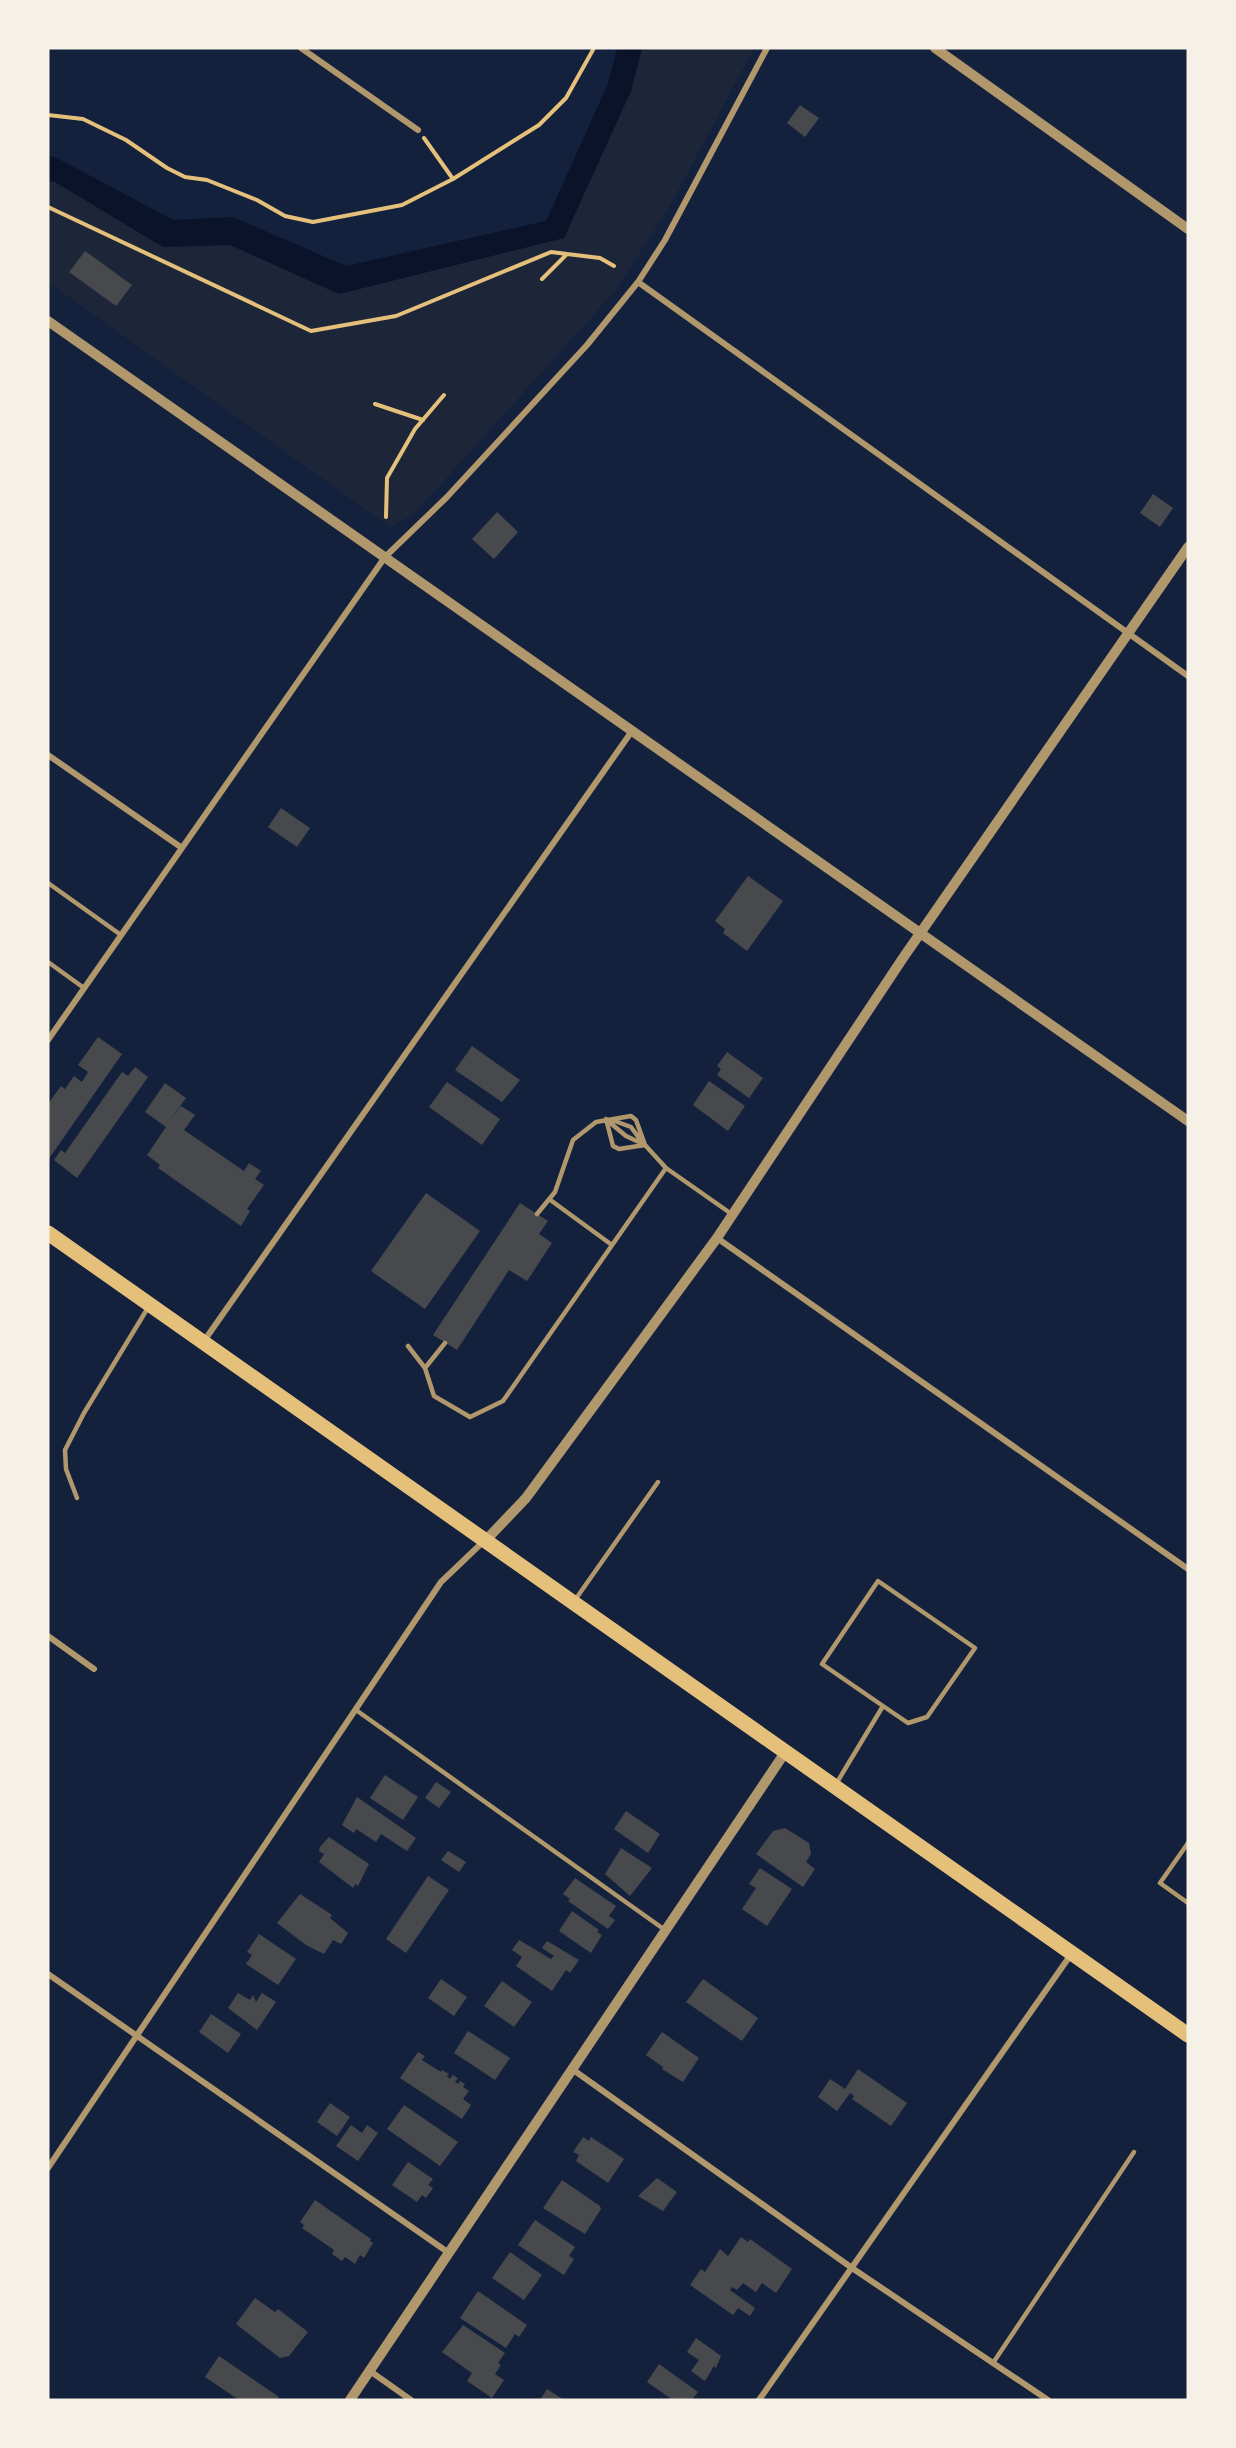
<svg xmlns="http://www.w3.org/2000/svg" width="1236" height="2448" font-family="Montserrat,sans-serif">
<style>
.green{fill:#1d2539}
.water{fill:#0b132b}
.building{fill:#48494c}
.lines{fill:none;stroke-linecap:round;stroke-linejoin:round}
.path{stroke:#e5c07b;stroke-width:4}
.service{stroke:#b1986c;stroke-width:4.5}
.minor{stroke:#b1986c;stroke-width:6}
.tertiary{stroke:#b1986c;stroke-width:10}
.primary{stroke:#e5c07b;stroke-width:15}
</style>
<rect width="100%" height="100%" fill="#14213d"/>
<path class="green" d="M642 48H754L670 206 616 290 414 514 390 527 48 282V181L55 182 163 247 230 245 339 294 564 238 631 91Z"/>
<path class="water" d="M617 48H642L631 91 564 238 339 294 230 245 163 247 55 182 48 181V156L55 157 173 220 233 217 346 266 546 221 608 84Z"/>
<path class="building" d="M800 105 819 118 805 137 787 123Z
M85 251 132 285 116 306 69 272Z
M1153 494 1173 508 1160 527 1140 513Z
M497 512 518 532 494 559 472 539Z
M281 808 310 828 297 847 268 827Z
M748 876 783 901 747 951 723 933 725 929 715 921Z
M98 1037 122 1054 48 1160V1104L61 1086 65 1089 74 1076 82 1082 88 1072 78 1065Z
M472 1046 520 1080 502 1102 455 1070Z
M727 1052 763 1078 749 1098 717 1075 721 1069 717 1066Z
M135 1067 148 1077 77 1178 54 1160 61 1150 65 1153 122 1072 128 1076Z
M709 1081 745 1106 728 1131 693 1105Z
M447 1082 500 1119 482 1145 429 1107Z
M165 1083 186 1098 170 1120 181 1106 195 1115 184 1130 244 1171 249 1163 261 1171 255 1179 264 1185 247 1209 250 1211 241 1226 158 1168 160 1165 147 1155 166 1127 145 1112Z
M426 1193 480 1231 425 1309 371 1271Z
M520 1203 548 1221 539 1234 552 1243 527 1281 509 1270 457 1350 433 1335Z
M385 1775 418 1797 403 1820 370 1798Z
M436 1782 451 1792 439 1808 425 1798Z
M357 1797 416 1838 407 1851 381 1834 376 1842 356 1829 354 1833 342 1825Z
M626 1811 660 1834 648 1853 614 1829Z
M785 1828 809 1843 811 1854 806 1862 815 1869 803 1887 756 1854 773 1831Z
M329 1837 369 1864 358 1886 355 1884 353 1888 319 1862 324 1854 319 1851 320 1847Z
M621 1848 652 1868 630 1896 605 1874Z
M448 1851 466 1862 459 1872 441 1860Z
M760 1868 792 1889 767 1926 742 1909 756 1888 749 1884Z
M428 1876 449 1890 406 1953 386 1939Z
M575 1878 616 1906 609 1916 615 1920 608 1929 568 1901 570 1899 563 1894Z
M300 1894 332 1915 330 1918 348 1933 341 1944 333 1940 324 1954 306 1945 277 1923Z
M572 1911 599 1930 597 1932 602 1935 591 1953 559 1931Z
M259 1934 296 1959 278 1985 246 1964 252 1955 247 1952Z
M519 1940 551 1959 554 1956 542 1948 547 1941 579 1960 570 1973 566 1970 552 1991 516 1966 522 1957 512 1950Z
M441 1979 467 1997 454 2016 428 1998Z
M703 1979 758 2018 742 2041 686 2002Z
M502 1981 532 2002 514 2027 484 2006Z
M238 1993 250 2000 253 1995 256 2002 262 1993 276 2002 257 2030 228 2008Z
M211 2014 241 2034 228 2053 199 2032Z
M468 2031 510 2058 495 2080 454 2053Z
M662 2032 699 2058 683 2082 662 2069 663 2067 646 2055Z
M418 2052 425 2056 422 2060 441 2072 442 2070 449 2074 447 2076 450 2079 453 2075 458 2078 455 2082 458 2084 460 2081 465 2084 463 2087 469 2091 463 2099 471 2105 462 2119 400 2078Z
M858 2069 907 2103 891 2126 852 2099 854 2096 850 2093 837 2111 818 2097 830 2079 845 2089Z
M330 2103 350 2117 337 2136 317 2122Z
M404 2105 458 2142 440 2166 387 2129Z
M351 2125 362 2133 367 2125 378 2133 358 2161 336 2146Z
M583 2137 589 2141 591 2137 624 2159 608 2183 576 2161 579 2155 573 2152Z
M408 2162 433 2179 428 2185 433 2188 426 2198 422 2195 417 2202 392 2185Z
M657 2178 677 2192 663 2211 638 2196Z
M562 2180 600 2206 601 2209 585 2234 543 2208Z
M315 2200 371 2239 370 2241 373 2243 364 2258 360 2255 355 2264 345 2257 342 2261 332 2254 334 2250 302 2228 304 2225 300 2222Z
M535 2220 575 2247 569 2256 574 2259 564 2275 518 2245Z
M741 2237 748 2242 750 2239 792 2269 776 2293 762 2283 756 2292 743 2283 737 2290 732 2287 730 2290 755 2308 750 2316 738 2308 733 2315 690 2285 701 2269 705 2272 720 2249 728 2256Z
M510 2252 542 2275 524 2300 492 2278Z
M478 2291 527 2325 519 2337 515 2334 506 2348 460 2318Z
M255 2298 275 2312 278 2309 308 2332 289 2356 280 2358 236 2324Z
M463 2325 505 2353 498 2363 501 2365 495 2374 504 2380 492 2398 467 2381 472 2373 442 2352Z
M696 2338 721 2356 716 2368 714 2366 705 2381 691 2371 699 2360 687 2352Z
M219 2356 279 2397 277 2400H239L205 2377Z
M659 2364 698 2392 692 2400H668L670 2398 647 2382Z
M547 2389 564 2400H540Z"/>
<g class="lines">
<path class="path" d="M48 115 83 119 126 140 167 168 185 177 207 180 257 200 285 216 313 222 402 205 453 179 539 125 566 98 594 48
M424 138 453 179
M48 207 311 331 396 316 551 252 567 254
M542 279 567 254 600 258 614 266
M375 404 423 420
M386 517 387 478 415 429 444 395"/>
<path class="service" d="M48 883 121 935
M48 962 84 988
M606 1119 613 1146 619 1149 645 1145
M612 1120 631 1127 642 1142
M608 1121 626 1136 643 1144
M549 1199 612 1245
M537 1214 555 1192 573 1140 596 1122 631 1116 636 1120 645 1145 666 1168
M408 1346 425 1368 434 1396 470 1417 503 1401 666 1168 733 1215
M425 1368 445 1343
M77 1498 66 1469 65 1450 84 1413 149 1306
M575 1600 658 1482
M356 1710 665 1930
M836 1784 883 1706 908 1723 927 1717 975 1648 878 1581 822 1664 883 1706
M1188 1843 1160 1883 1188 1903
M993 2363 1134 2152"/>
<path class="minor" d="M301 48 418 130
M638 282 1188 676
M48 755 182 848
M48 1040 385 557 447 497 587 345 638 282 665 240 767 48
M717 1238 1188 1569
M204 1341 632 731
M48 1636 94 1669
M48 1974 449 2253
M572 2069 852 2268 1048 2400
M48 2168 441 1582 485 1540
M370 2371 411 2400
M759 2400 1072 1953"/>
<path class="tertiary" d="M935 48 1188 229
M48 321 1188 1121
M486 1540 526 1498 717 1238 903 958 1188 547
M350 2400 786 1751"/>
<path class="primary" d="M48 1233 1188 2035"/>
</g>
<rect width="1236" height="2448" fill="none" stroke="#f6f1e7" stroke-width="99"/>
</svg>
